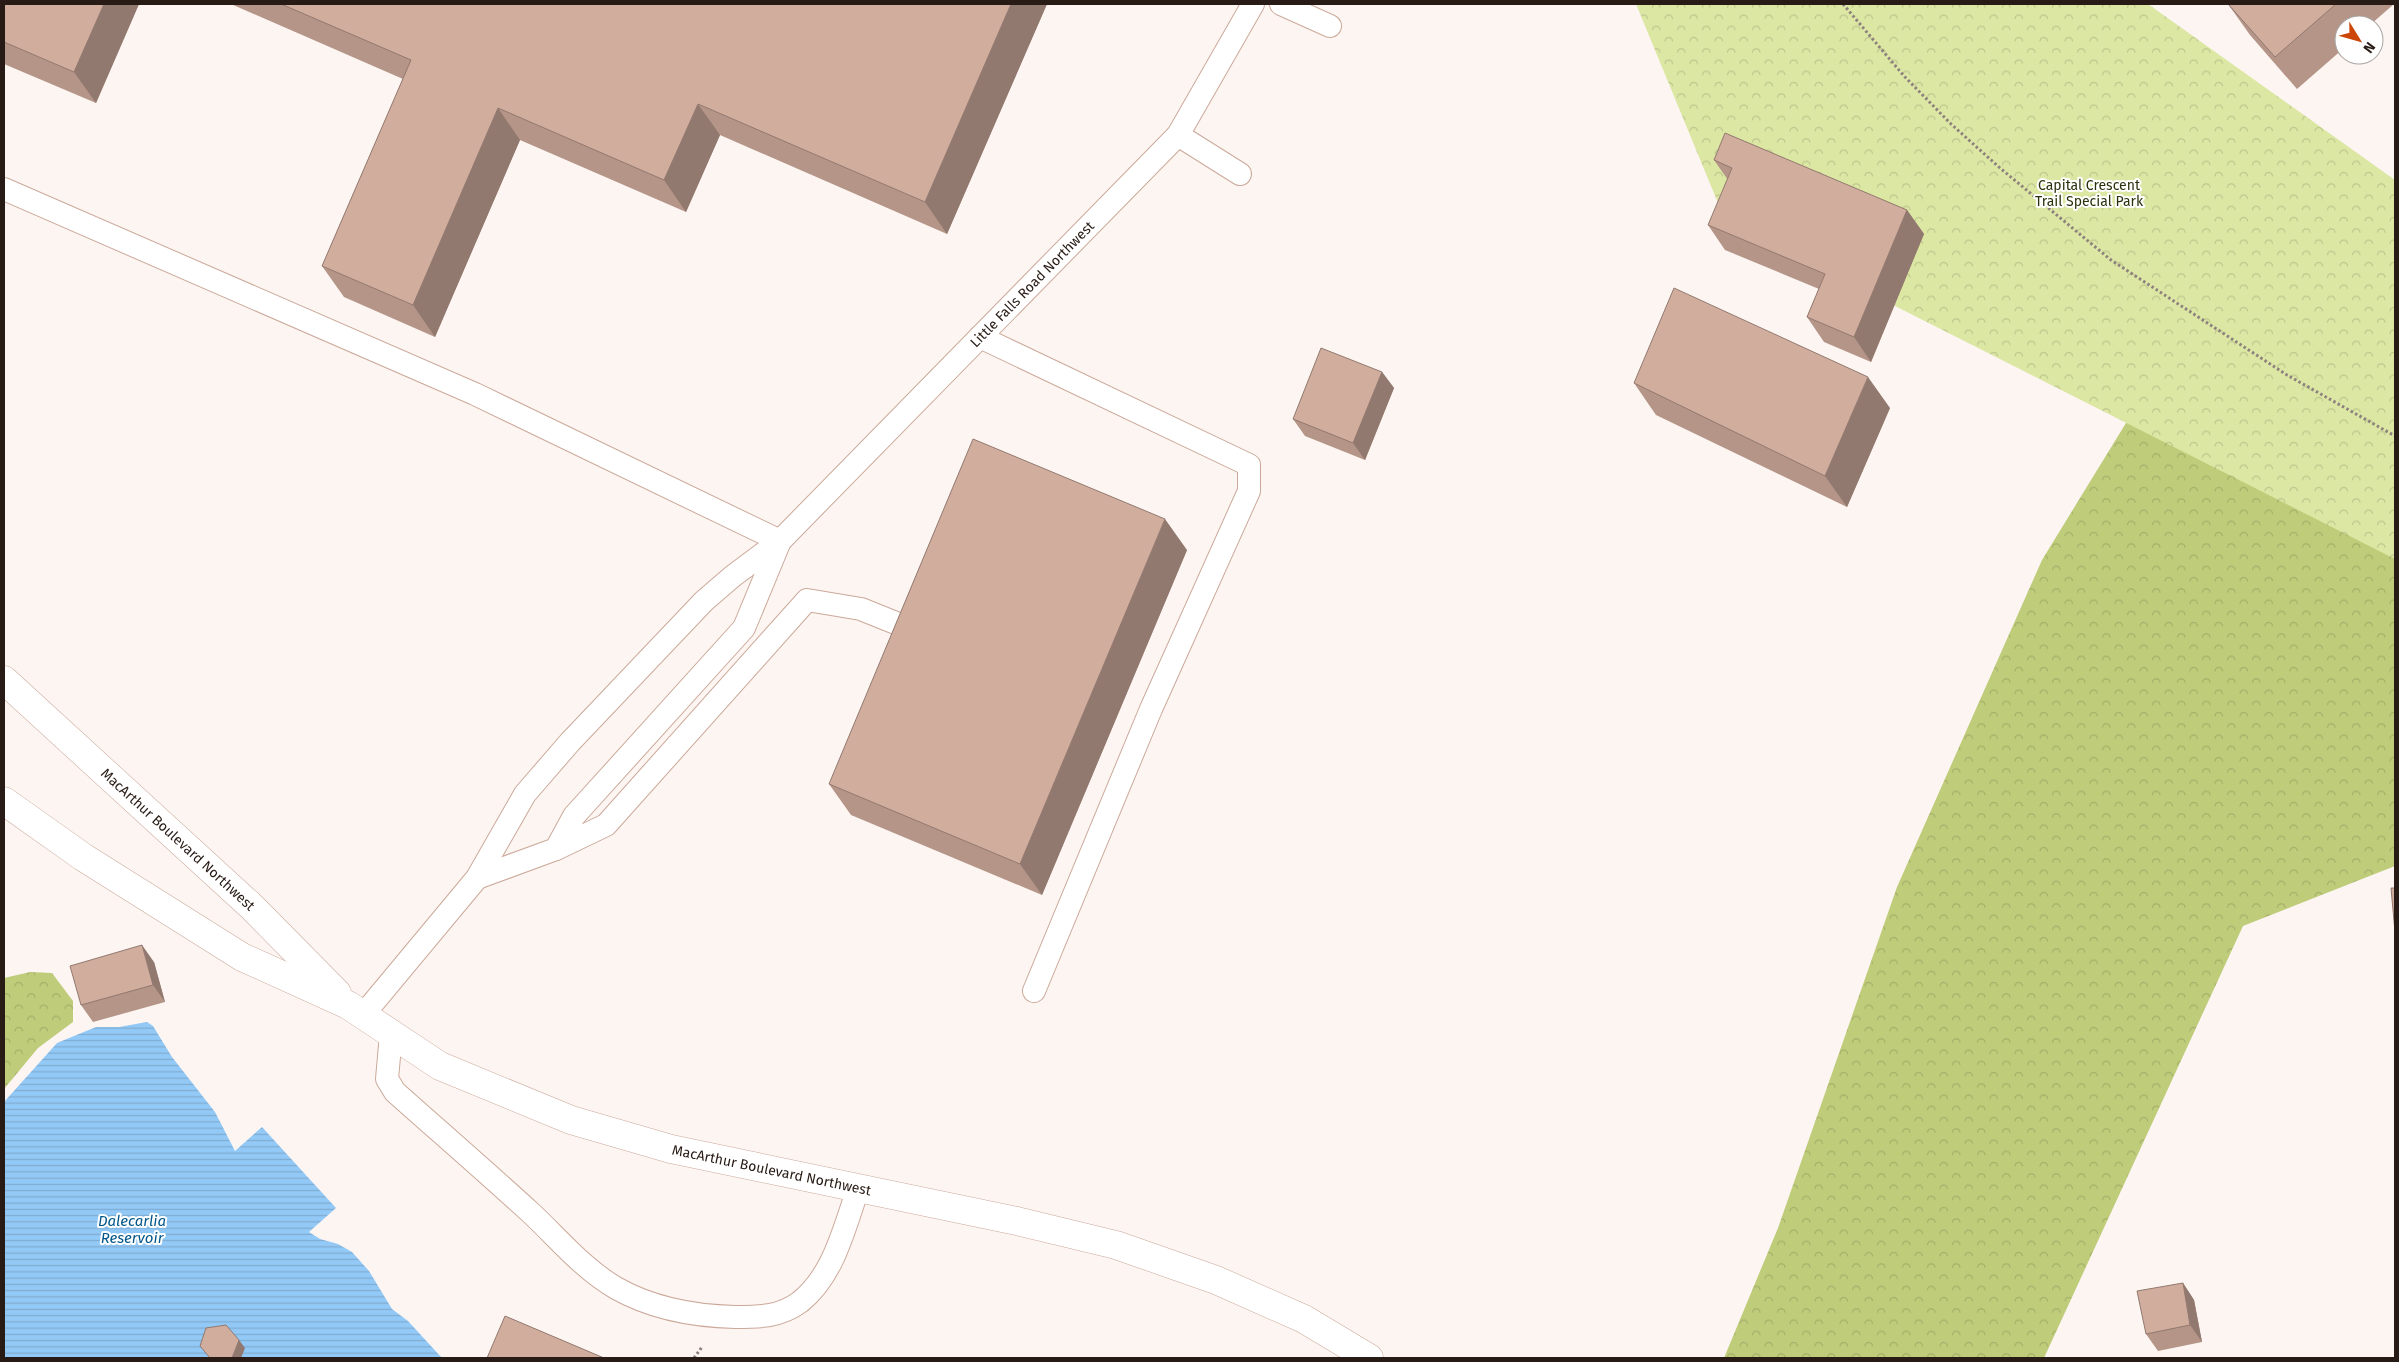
<svg xmlns="http://www.w3.org/2000/svg" width="2399" height="1362" font-family="'Fira Sans',sans-serif">
<style>
.forest{fill:url(#forest-crowns)}
.park{fill:url(#park-crowns)}
.water{fill:url(#water-rules)}
.lines{fill:none;stroke-linecap:round;stroke-linejoin:round}
.lane-casing{stroke:#cba99a;stroke-width:24}
.secondary-casing{stroke:#cba99a;stroke-width:29}
.path{stroke:#8d827d;stroke-width:3;stroke-dasharray:2.5 2.5;stroke-linecap:butt}
.lane{stroke:#fff;stroke-width:22}
.secondary{stroke:#fff;stroke-width:28}
.wall{fill:#b49588}
.shaded-wall{fill:#92796f}
.building{fill:#d1ad9e;stroke:#92796f}
.labels{text-anchor:middle;stroke-width:4;stroke-linejoin:round;paint-order:stroke}
.park-label{font-size:14px;fill:#2b300c;stroke:#fff}
.street-label{font-size:14px;fill:#281b15;stroke:#fff}
.water-label{font-size:15px;font-style:italic;fill:#005689;stroke:#fff}
</style>
<defs>
<pattern id="forest-crowns" width="20" height="18" patternUnits="userSpaceOnUse" patternTransform="scale(1.25)"><rect width="20" height="18" fill="#bfcc7a"/><path d="M2 6a3 3 0 1 1 6 0M12 15a3 3 0 1 1 6 0" fill="none" stroke="#a4af69"/></pattern>
<pattern id="park-crowns" width="20" height="18" patternUnits="userSpaceOnUse" patternTransform="scale(1.25)"><rect width="20" height="18" fill="#dce7a4"/><path d="M2 6a3 3 0 1 1 6 0M12 15a3 3 0 1 1 6 0" fill="none" stroke="#bdc68c"/></pattern>
<pattern id="water-rules" width="6" height="5" patternUnits="userSpaceOnUse" patternTransform="scale(1.25)"><rect width="6" height="5" fill="#93c9f6"/><path d="M0 2.5h6" fill="none" stroke="#7facd2"/></pattern>
</defs>
<rect width="100%" height="100%" fill="#fdf5f2"/>
<path class="forest" d="M2395 358V866L2243 926 2044 1358H1724L1778 1228 1897 887 2042 560 2145 392Z
M30 972 52 973 73 1001V1022L38 1048 4 1089V978Z"/>
<path class="park" d="M1636 4H2148L2395 180V559L1725 220Z"/>
<path class="water" d="M147 1022 153 1026 172 1057 215 1112 235 1151 262 1127 336 1208 309 1232 320 1239 338 1244 352 1252 369 1271 392 1309 408 1321 442 1358H4V1102L57 1043 96 1027H119Z"/>
<g class="lines">
<g class="lane-casing">
<g id="lane">
<path d="M1281 4 1330 26"/>
<path d="M1178 135 1240 174"/>
<path d="M4 189 475 394 780 541"/>
<path d="M980 337 1249 465V491L1151 709 1034 991"/>
<path d="M556 849 606 825 807 600 861 609 923 634"/>
<path d="M477 878 556 849 574 816 744 628 780 541"/>
<path id="s1" d="M363 1015 477 878 525 794 570 742 704 601 733 576 780 541 1178 135 1253 4"/>
<path d="M391 1034 387 1079 395 1092C440 1132 486 1172 531 1213 558 1238 583 1269 616 1288 653 1309 693 1316 735 1317 759 1317 780 1317 800 1302 834 1275 844 1228 858 1189"/>
</g>
</g>
<g class="secondary-casing">
<g id="secondary">
<path id="s2" d="M4 680 252 907 337 993"/>
<path id="s3" d="M4 801 83 857 242 957 348 1005 440 1066 571 1120 671 1149 1017 1221 1116 1245 1216 1280 1304 1319 1369 1358"/>
</g>
</g>
<path class="path" d="M1843 4 1904 76 1951 124 2000 168 2111 260 2287 375 2395 436
M694 1358 702 1347"/>
<use href="#lane" class="lane"/>
<use href="#secondary" class="secondary"/>
</g>
<path class="wall" d="M4 4H139L96 103 4 64Z
M231 4H1047L947 234 720 135 686 212 520 140 435 337 344 297 322 266 403 79Z
M2228 4H2394L2370 25H2344V48L2297 89 2250 35Z
M1714 160 1907 210 1924 234 1871 362 1824 342 1807 317 1819 289 1725 250 1708 225 1728 180Z
M1382 372 1394 388 1365 460 1305 436 1293 419Z
M1634 383 1890 408 1847 507 1656 415Z
M1187 550 1042 895 851 815 829 784Z
M154 962 165 1002 93 1022 81 1005Z
M2183 1283 2194 1300 2202 1342 2158 1351 2146 1334Z"/>
<path class="shaded-wall" d="M104 4H139L96 103 74 72Z
M1011 4H1047L947 234 925 202Z
M698 104 720 135 686 212 664 180Z
M498 108 520 140 435 337 413 305Z
M1907 210 1924 234 1871 362 1854 337Z
M1382 372 1394 388 1365 460 1353 443Z
M1868 377 1890 408 1847 507 1825 476Z
M1165 519 1187 550 1042 895 1020 864Z
M142 945 154 962 165 1002 153 985Z
M2183 1283 2194 1300 2202 1342 2190 1325Z
M239 1340 245 1348 241 1358H232Z"/>
<path class="building" d="M4 4H104L74 72 4 42Z
M281 4H1011L925 202 698 104 664 180 498 108 413 305 322 266 411 60Z
M2228 4H2336L2275 57Z
M1725 133 1907 210 1854 337 1807 317 1825 274 1708 225 1732 168 1714 160Z
M1674 288 1868 377 1825 476 1634 383Z
M1321 348 1382 372 1353 443 1293 419Z
M973 439 1165 519 1020 864 829 784Z
M2391 888H2395V932Z
M142 945 153 985 81 1005 70 966Z
M2183 1283 2190 1325 2146 1334 2137 1291Z
M505 1316 604 1358H487Z
M226 1325 239 1340 232 1358H210L200 1346 206 1328Z"/>
<g class="labels">
<g class="park-label">
<text x="2089" y="190">Capital Crescent<tspan x="2089" dy="16">Trail Special Park</tspan></text>
</g>
<g class="street-label">
<text dy="5" stroke="none"><textPath href="#s1" startOffset="995">Little Falls Road Northwest</textPath></text>
<text dy="5" stroke="none"><textPath href="#s2" startOffset="236">MacArthur Boulevard Northwest</textPath></text>
<text dy="5" stroke="none"><textPath href="#s3" startOffset="860">MacArthur Boulevard Northwest</textPath></text>
</g>
<g class="water-label">
<text x="132" y="1226">Dalecarlia<tspan x="132" dy="17">Reservoir</tspan></text>
</g>
</g>
<rect width="2399" height="1362" fill="none" stroke="#281b15" stroke-width="10"/>
<g transform="translate(2359 40) rotate(127)"><circle r="24" fill="#ffffff" stroke="#a9a4a1"/>
<path d="M0-4L9 19L0 12L-9 19Z" fill="#cc4607"/>
<text y="-8" font-size="14" font-weight="bold" text-anchor="middle" fill="#281b15">N</text>
</g>
</svg>
